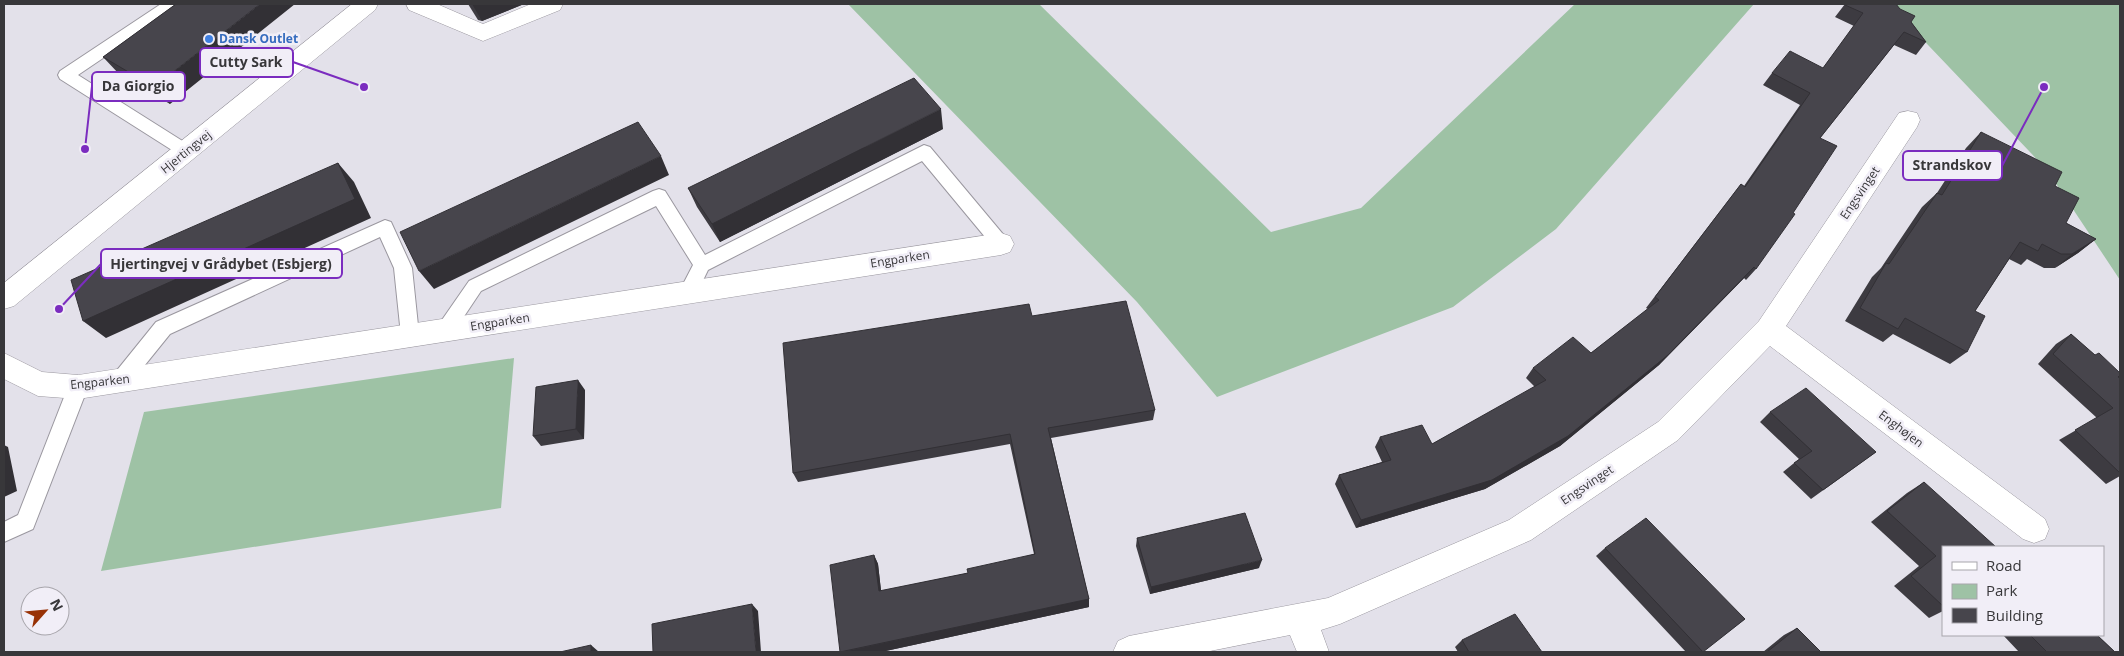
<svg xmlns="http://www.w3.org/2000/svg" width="2124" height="656" font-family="'Open Sans',sans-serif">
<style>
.green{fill:#9ec2a5}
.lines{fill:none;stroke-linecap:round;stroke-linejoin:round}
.lane-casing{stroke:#9a979f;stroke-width:2}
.street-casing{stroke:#9a979f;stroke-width:1}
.secondary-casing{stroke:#9a979f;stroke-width:1}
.lane{fill:#fff;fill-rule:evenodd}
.street{fill:#fff;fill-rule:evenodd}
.secondary{fill:#fff;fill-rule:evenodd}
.wall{fill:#3d3b41}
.shaded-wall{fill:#323035}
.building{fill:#47454c;stroke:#323035}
.shop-dot{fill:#3f7fe0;stroke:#f1eef7;stroke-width:2}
.labels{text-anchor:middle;stroke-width:5;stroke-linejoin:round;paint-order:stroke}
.shop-label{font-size:12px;font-weight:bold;fill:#366cbe;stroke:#f1eef7;text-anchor:start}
.street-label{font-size:12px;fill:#38373a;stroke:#f1eef7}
.leader{fill:none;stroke:#7b2cbf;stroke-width:2}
.callout-dot{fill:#7b2cbf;stroke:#f1eef7;stroke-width:2}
.callout{fill:#f1eef7;stroke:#7b2cbf;stroke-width:2}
.callout-label{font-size:14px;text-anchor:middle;font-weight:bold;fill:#38373a}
</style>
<rect width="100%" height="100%" fill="#e3e1ea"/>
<path class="green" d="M848 4H1039L1271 232 1361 208 1575 4H1754L1556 229 1453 307 1217 397 1137 302Z
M1889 4H2120V280L2047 170Z
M514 358 501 508 101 571 144 412Z"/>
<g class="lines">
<g class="lane-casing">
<path id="lane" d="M161 4H180L177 8 78 75 192 147 194 152 192 157 186 159 60 79 58 75 60 71Z
M924 145 930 147 1007 239 1010 244 1007 249 1001 251 995 249 922 161 708 270 695 297 688 300 681 297 679 292 693 265 656 206 481 291 451 336 444 338 437 336 435 330 469 281 653 191 659 189 665 191 705 255Z
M385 220 391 222 412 268 419 335 417 341 410 343 403 341 401 335 394 268 380 237 170 334 128 386 121 388 114 386 111 380 114 374 156 322Z
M78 379 85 381 88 387 33 529 4 542V522L18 515 68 387 71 381Z"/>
</g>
<g class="street-casing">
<path id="street" d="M406 4H437L483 24 531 4H563L560 10 483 41 409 10Z
M1908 111 1917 113 1920 120 1917 127 1786 326 2045 519 2049 529 2045 539 2034 543 2023 539 1770 346 1678 440 1531 540 1340 624 1321 630 1329 652H1297L1290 635 1205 652H1113L1118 641 1129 636 1328 598 1509 520 1658 422 1759 321 1899 113Z
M1001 233 1010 236 1014 244 1010 252 1001 255 78 399 38 396 4 379V353L42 372 78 375Z"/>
</g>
<g class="secondary-casing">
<path id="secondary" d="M352 4H378L375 10 14 306 4 309V283Z"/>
</g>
<use href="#lane" class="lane"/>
<use href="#street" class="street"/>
<use href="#secondary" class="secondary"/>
</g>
<path class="wall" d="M176 4 170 104 119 74 103 57Z
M468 4H524L482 21 478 20Z
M1845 4 1911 22 1926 42 1916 55 1894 45 1820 138 1756 269 1746 280 1744 278 1659 365 1560 446 1485 489 1356 528 1335 484 1339 475 1382 462 1375 447 1380 437 1432 444 1535 387 1526 378 1533 368 1591 353 1648 309 1646 308 1741 184 1744 186 1800 105 1763 85 1772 73 1823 68 1854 26 1835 17Z
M943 129 720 242 697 207 688 188Z
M1981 132 2055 186 2066 223 2096 239 2078 253 2055 268H2044L2027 259 2021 265 2009 259 1975 311 1967 352 1950 364 1893 334 1883 342 1845 321 1872 277 1881 268 1922 207 1937 193 1966 148Z
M1032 316 1155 410 1153 420 1051 438 1089 599V607L881 652H840L874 555 878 564 881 591 968 573 1034 554 1010 444 798 482 793 473Z
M2071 334 2120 378V476L2106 484 2059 440 2097 418 2038 364 2056 344Z
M585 390 584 439 541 446 533 436Z
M1770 412 1876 452 1811 499 1783 472 1799 459 1760 422Z
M1924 482 1943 547V611L1929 618 1894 586 1919 566 1871 522 1907 493Z
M1137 538 1259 568 1150 594 1136 546Z
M1605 548 1745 619 1702 652H1686L1596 556Z
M1797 628 1821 652H1763L1784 635Z
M2003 635H2097L2115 652H2019Z
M1462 640 1542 652H1458L1455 647Z"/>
<path class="shaded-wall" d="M260 4H295L170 104 154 87Z
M472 4H524L482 21Z
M941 109 943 129 720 242 712 224Z
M661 156 669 175 434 289 419 271Z
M338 163 354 182 371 218 106 338 83 321Z
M2096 239 2078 253 2055 268 2072 254Z
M1754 267 1744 278 1659 365 1560 446 1485 489 1356 528 1361 520Z
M578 380 585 390 584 439 576 429Z
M4 445 8 447 17 491 4 497Z
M874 555 878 564 882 599 879 591Z
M1262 560 1259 568 1150 594 1151 587Z
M1089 599V607L881 652H843Z
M752 604 758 611 761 652H756Z
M591 645 599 652H591Z"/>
<path class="building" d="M176 4H260L154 87 103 57Z
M1846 4H1896L1900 9 1915 16 1911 22 1926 42 1904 32 1820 138 1837 146 1793 213 1795 214 1756 269 1754 267 1668 355 1568 436 1492 480 1361 520 1339 475 1391 460 1380 437 1422 425 1432 444 1546 380 1533 368 1573 337 1591 353 1659 300 1655 297 1741 184 1745 187 1810 93 1772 73 1790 51 1823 68 1863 13 1845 5Z
M914 78 941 109 712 224 688 188Z
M638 122 661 156 419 271 400 232Z
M1981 132 2062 172 2055 186 2079 198 2066 223 2096 239 2072 254H2061L2042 244 2038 251 2020 242 1975 311 1985 316 1967 352 1905 318 1898 329 1860 308 1886 263 1889 264 1937 193 1942 195Z
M338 163 355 199 83 321 71 280Z
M1126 301 1155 410 1048 428 1089 599 840 652 830 565 874 555 879 591 968 573 967 569 1035 554 1010 434 793 473 783 343 1029 304 1032 316Z
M2071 334 2095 355 2099 353 2120 373V375L2118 377 2120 378V473L2075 430 2113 408 2053 354Z
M578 380 576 429 533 436 536 387Z
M1806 388 1876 452 1823 490 1794 463 1812 451 1770 412Z
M1924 482 1996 547H1943V606L1911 576 1936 556 1887 511Z
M1245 513 1262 560 1151 587 1137 538Z
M1646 518 1745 619 1703 652 1605 548Z
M752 604 756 652H653L652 624Z
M1515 614 1542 652H1469L1462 640Z
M1797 628 1821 652H1767Z
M2030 635H2097L2115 652H2047Z
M591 645V652H560Z"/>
<circle class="shop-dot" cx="209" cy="39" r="5"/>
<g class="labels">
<g class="shop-label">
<text x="219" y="43">Dansk Outlet</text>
</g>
<g class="street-label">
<text transform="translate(186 152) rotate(-39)" y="4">Hjertingvej</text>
<text transform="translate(1860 193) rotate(-56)" y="4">Engsvinget</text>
<text transform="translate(900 259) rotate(-9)" y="4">Engparken</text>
<text transform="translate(500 322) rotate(-9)" y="4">Engparken</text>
<text transform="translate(100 382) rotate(-6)" y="4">Engparken</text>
<text transform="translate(1901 429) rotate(37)" y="4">Enghøjen</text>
<text transform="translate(1587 485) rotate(-34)" y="4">Engsvinget</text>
</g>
</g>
<path class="leader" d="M364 87L293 62M85 149L92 86M2044 87L2002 166M59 309L101 264"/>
<g class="callout-dot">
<circle cx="364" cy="87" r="5"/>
<circle cx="85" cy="149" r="5"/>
<circle cx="2044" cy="87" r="5"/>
<circle cx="59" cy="309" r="5"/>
</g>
<g class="callout">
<rect x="200" y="48" width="93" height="29" rx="5"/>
<rect x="92" y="72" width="93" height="29" rx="5"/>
<rect x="1903" y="151" width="99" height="29" rx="5"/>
<rect x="101" y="249" width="241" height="29" rx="5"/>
</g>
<g class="callout-label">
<text x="246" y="67">Cutty Sark</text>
<text x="138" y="91">Da Giorgio</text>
<text x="1952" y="170">Strandskov</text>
<text x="221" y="269">Hjertingvej v Grådybet (Esbjerg)</text>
</g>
<rect width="2124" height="656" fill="none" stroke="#38373a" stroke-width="10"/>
<rect x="1942" y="546" width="162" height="90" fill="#f1eef7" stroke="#a7a5ab"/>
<rect x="1952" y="562" width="25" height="8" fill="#ffffff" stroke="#a7a5ab"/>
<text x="1986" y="571" font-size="15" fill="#38373a">Road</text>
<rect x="1952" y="584" width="25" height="15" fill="#9ec2a5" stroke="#a7a5ab"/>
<text x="1986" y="596" font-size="15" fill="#38373a">Park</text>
<rect x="1952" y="608" width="25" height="15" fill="#47454c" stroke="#a7a5ab"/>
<text x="1986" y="621" font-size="15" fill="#38373a">Building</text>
<g transform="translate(45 611) rotate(63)"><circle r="24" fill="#f1eef7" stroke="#a7a5ab"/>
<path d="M0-4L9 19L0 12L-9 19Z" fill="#983206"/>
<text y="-8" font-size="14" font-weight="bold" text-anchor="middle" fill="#38373a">N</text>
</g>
</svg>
